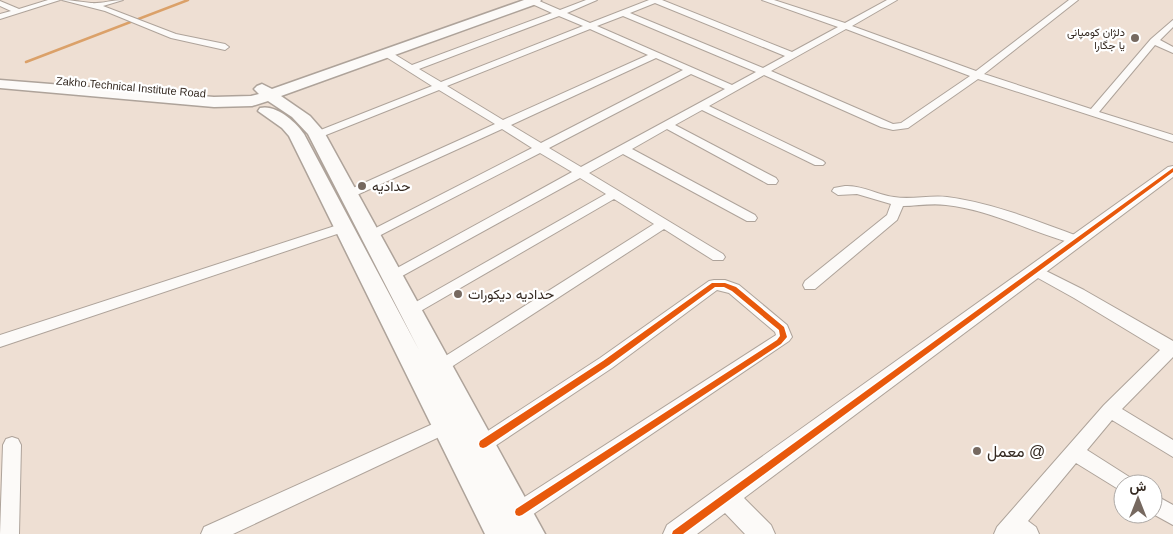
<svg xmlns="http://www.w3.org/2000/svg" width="1173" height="534" font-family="Arial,Vazirmatn,sans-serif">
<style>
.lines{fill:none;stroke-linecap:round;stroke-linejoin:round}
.stream{stroke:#dba169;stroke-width:2.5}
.minor-casing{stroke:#aea39a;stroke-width:2}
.tertiary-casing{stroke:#aea39a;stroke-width:2}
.primary-casing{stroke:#aea39a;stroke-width:3}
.minor{fill:#fcfaf8;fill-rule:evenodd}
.tertiary{fill:#fcfaf8;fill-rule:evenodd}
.primary{fill:#fcfaf8;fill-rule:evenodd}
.cycleway-casing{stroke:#fff;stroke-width:3}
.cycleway{fill:#e8590c;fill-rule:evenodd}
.poi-dot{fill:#766960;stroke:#fff;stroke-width:2}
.labels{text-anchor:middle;stroke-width:4.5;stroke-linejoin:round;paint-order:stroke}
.far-poi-label{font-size:11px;fill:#352a22;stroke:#fff;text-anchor:end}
.far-street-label{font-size:11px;fill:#352a22;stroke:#fff}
.poi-label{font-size:14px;fill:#352a22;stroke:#fff;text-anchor:start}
.near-poi-label{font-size:16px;fill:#352a22;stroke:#fff;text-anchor:start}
</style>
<rect width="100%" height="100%" fill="#eedfd3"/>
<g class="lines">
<path class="stream" d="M26 62 188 0"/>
<g class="minor-casing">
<path id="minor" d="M48 0H60L0 19V14L11 11 0 6V1L19 9Z
M62 0C72 0 81 2 91 3 99 4 113 0 123 0L103 6 176 34 225 44 229 47 225 50 171 38 105 11Z
M530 0H537L560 10 586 0H597L567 13 590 23 649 0H662L792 52 838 27 762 0H774L845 23 887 0H897L852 26 976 71 1069 0H1078L984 74 1091 109 1151 39 1173 20V27L1160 40 1173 47V53L1155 45 1099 112 1173 135V142L978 79 908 128 893 130 881 127 764 75 709 106 823 161 825 163 823 165H815L702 110 675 125 776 178 778 181 776 184H768L667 129 632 149 755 215 757 218 755 221H747L623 154 589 173 723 254 725 257 723 260H713L664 229 442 373 436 372 434 367 436 362 654 224 614 199 412 316 407 315 405 311 407 307 606 194 580 178 393 281 388 279 386 276 388 273 572 172 540 153 371 240 366 239 364 236 366 233 532 148 502 129 348 199 344 198 342 195 344 192 495 124 439 90 321 137 317 138 312 135 313 133 432 86 383 55V51H389L412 65 552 13 530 3ZM655 3 785 56 763 68 630 13ZM559 16 583 26 441 82 419 69ZM623 16 756 72 732 85 597 26ZM590 29 648 55 503 120 447 86ZM846 29 970 76 901 123 893 124 771 71ZM656 58 683 70 541 143 511 125ZM691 74 725 89 581 167 549 148Z
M845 186C863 185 877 195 894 197 911 200 929 195 947 197 993 203 1037 221 1080 237L1082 240 1080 243 1075 244C1031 232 991 210 946 205 931 203 917 206 903 206L897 220 815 289H805L803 285 805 281 887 215 891 204 857 194 838 195 832 191 834 188Z
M344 223 350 227 349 230 0 347V335Z
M1034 265 1084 290 1173 341V357L1122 409 1173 440V457L1112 420 1087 450 1131 478 1133 484H1123V492L1076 463 1028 521 1036 527 1039 534H994L997 527 1104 405 1160 350 1074 298 1029 273 1027 270 1029 267Z
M714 280H725L739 285 787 325 792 337 789 341 526 519 519 521 512 519 509 512 512 505 776 335 775 332 729 293 717 290 612 368 489 450 483 452 477 450 474 444 477 438 600 358 709 281Z
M446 418 452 421 455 426 452 431 233 534H201L204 527Z
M12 437 18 439 21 445 19 534H0L3 445 6 439Z
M1153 494 1173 505V525L1153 514Z"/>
</g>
<g class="tertiary-casing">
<path id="tertiary" d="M1173 166V177L744 498 771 525 775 534H745L725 513 697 534H663L667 525 718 488 1168 167Z"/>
</g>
<g class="primary-casing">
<path id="primary" d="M524 0H541L539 3 281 96 310 116 324 132 545 534H485L289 136 282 128 258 111 260 108C276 104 296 122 304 134L419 350 308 134 292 117 268 101 252 106 214 107 0 88V80L214 97 251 96 259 94 254 89 257 86 262 84 272 89Z"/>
</g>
<use href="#minor" class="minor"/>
<use href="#tertiary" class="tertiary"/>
<use href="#primary" class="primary"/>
<g class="cycleway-casing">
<path id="cycleway" d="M1173 168V172L683 534H672L673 531Z
M712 283H725L736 287 784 327 787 337 781 344 522 515 519 516 516 515 515 512 516 509 777 340 780 336 779 330 732 291 724 287H715L609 365 486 447 483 448 480 447 479 444 480 441 603 361Z"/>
</g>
<use href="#cycleway" class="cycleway"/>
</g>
<g class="poi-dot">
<circle cx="1135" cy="38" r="5"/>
<circle cx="362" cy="186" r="5"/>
<circle cx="458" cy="294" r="5"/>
<circle cx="977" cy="451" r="5"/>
</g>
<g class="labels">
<g class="far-poi-label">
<text x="1125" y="36">دلژان کومپانی<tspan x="1125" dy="13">یا جگارا</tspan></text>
</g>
<g class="far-street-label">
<text transform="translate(131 87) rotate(5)" y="4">Zakho Technical Institute Road</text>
</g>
<g class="poi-label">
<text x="372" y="191">حداديه</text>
<text x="468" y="299">حداديه ديكورات</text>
</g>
<g class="near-poi-label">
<text x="987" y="457">معمل @</text>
</g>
</g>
<g transform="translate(1138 499)"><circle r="24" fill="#ffffff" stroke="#aeaaa7"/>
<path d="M0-4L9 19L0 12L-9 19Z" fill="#766960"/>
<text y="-8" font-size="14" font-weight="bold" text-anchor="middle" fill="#352a22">ش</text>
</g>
</svg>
